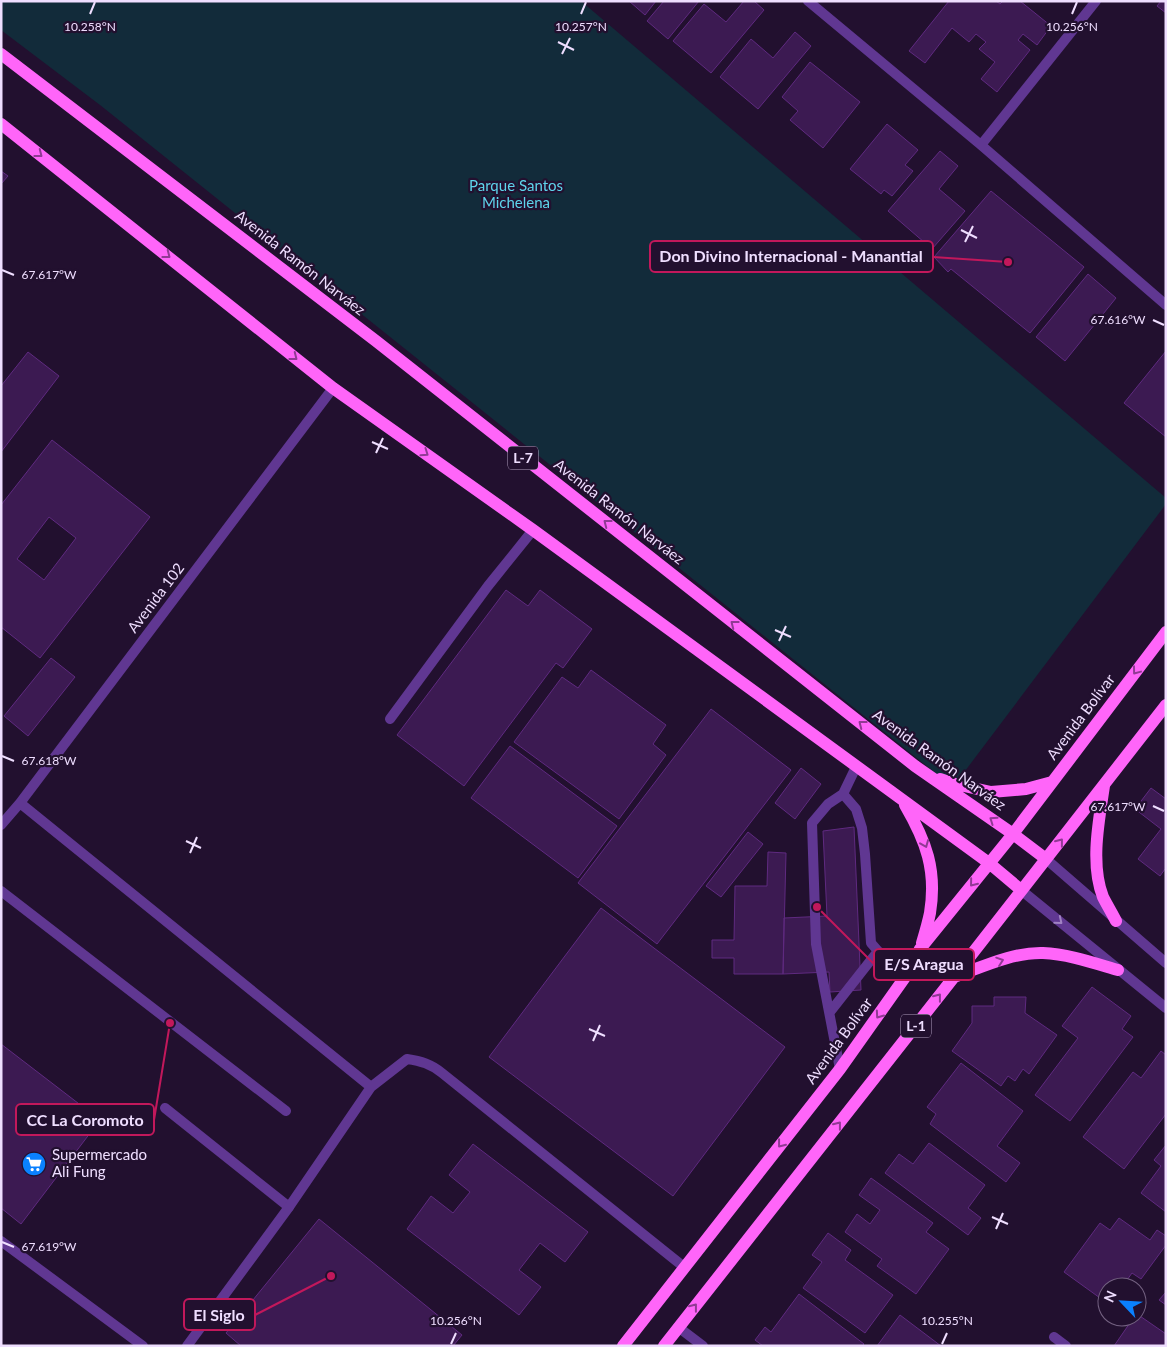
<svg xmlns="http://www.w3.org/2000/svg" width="1167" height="1347" font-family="Lato,sans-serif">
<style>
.green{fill:#122b3a}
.building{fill:#3c1a52;stroke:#5f2a80;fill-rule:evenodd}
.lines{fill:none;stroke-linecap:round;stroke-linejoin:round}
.service{stroke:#603792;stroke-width:10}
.minor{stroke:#603792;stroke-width:10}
.primary{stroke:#ff65f9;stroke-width:12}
.oneway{stroke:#903a94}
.oneway2{stroke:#a082c3}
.ticks{fill:none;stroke:#efdeff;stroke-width:2}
.labels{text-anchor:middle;stroke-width:4.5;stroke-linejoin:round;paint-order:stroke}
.shield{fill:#22102f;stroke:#b2a0c1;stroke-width:1}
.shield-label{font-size:14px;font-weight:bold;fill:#efdeff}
.park-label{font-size:15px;fill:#5ed4eb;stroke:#22102f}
.street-label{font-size:15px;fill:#efdeff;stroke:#22102f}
.poi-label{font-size:15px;fill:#efdeff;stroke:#22102f;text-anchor:start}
.ticks-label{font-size:12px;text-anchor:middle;fill:#efdeff;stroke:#22102f;stroke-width:4.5;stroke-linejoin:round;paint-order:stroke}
.leader{fill:none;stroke:#c2185b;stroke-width:2}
.callout-dot{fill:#c2185b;stroke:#22102f;stroke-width:2}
.callout{fill:#22102f;stroke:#c2185b;stroke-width:2}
.callout-label{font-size:16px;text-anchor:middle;font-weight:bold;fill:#efdeff}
</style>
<rect width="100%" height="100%" fill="#22102f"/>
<path class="green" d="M1 1H581L1166 498V504L953 787 100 105 1 30Z"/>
<path class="building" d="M629 1H656L645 15Z
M664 1H699L668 39 647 21Z
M744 1H754L764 10 711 73 673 41 704 4 726 22Z
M949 1H996L1000 4 1003 1H1020L1051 26 1037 45 1023 34 1018 40 1030 50 997 92 981 79 995 62 979 49 986 42 976 34 969 42 952 28 925 63 909 51Z
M1161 1H1166V13L1157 6Z
M795 32 811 46 758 109 720 77 751 39 773 58Z
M810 62 860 102 823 148 790 120 798 111 782 97Z
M887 124 918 150 905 165 913 171 892 196 884 190 881 194 850 169Z
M940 151 958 166 939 189 965 211 932 249 888 211Z
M1 171 8 176 1 184Z
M991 191 1084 267 1030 333 951 269 948 272 934 257Z
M1088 274 1116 298 1065 361 1036 337Z
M1166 351V437L1124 403Z
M28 352 59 376 1 452V386Z
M52 440 150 517 40 658 1 627V505ZM49 517 76 538 44 580 17 559Z
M506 590 528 606 540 590 592 629 563 668 556 663 464 786 397 735Z
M51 658 75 677 28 736 4 716Z
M591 670 666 725 653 744 666 755 619 819 514 742 562 677 578 688Z
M711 709 791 770 657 944 578 883Z
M510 746 617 826 578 878 471 798Z
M801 768 821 784 795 819 775 803Z
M1151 788 1166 799V870L1165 869 1160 876 1138 859 1161 829 1135 809Z
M854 827 861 990 830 992 829 972 783 974 784 918 827 916 823 831Z
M748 832 763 844 721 897 706 886Z
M768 852 786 853 783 974H734V958H712V940H734L735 886H767Z
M601 908 785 1047 673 1196 489 1057Z
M1092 987 1131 1016 1122 1029 1133 1037 1070 1121 1035 1095 1078 1038 1062 1026Z
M994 997H1026L1025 1013 1057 1035 1029 1074 1023 1069 1015 1081 1008 1076 1001 1086 952 1051 972 1023V1006H994Z
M1 1044 100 1120 21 1224 1 1208Z
M1161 1051 1166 1055V1114L1124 1169 1083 1137 1133 1072 1141 1078Z
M961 1063 1023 1111 997 1146 1020 1163 1006 1182 930 1124 936 1114 927 1107Z
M929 1143 985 1185 968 1208 981 1218 968 1235 885 1173 899 1154 913 1164Z
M473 1144 588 1232 565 1262 540 1243 519 1270 541 1287 519 1315 407 1229 431 1196 453 1213 470 1192 449 1175Z
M1166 1145V1212L1141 1193 1161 1166 1154 1160Z
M871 1178 933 1223 926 1232 949 1249 916 1294 877 1266 882 1259 845 1232 857 1214 870 1224 880 1210 859 1195Z
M1119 1218 1150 1240 1157 1230 1166 1236V1245L1141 1279 1132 1273 1122 1287H1107V1303L1064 1272 1100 1223 1110 1230Z
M319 1219 462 1335 453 1346H241L226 1333Z
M828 1233 851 1250 845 1260 893 1295 865 1333 803 1288 822 1262 812 1255Z
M1166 1292V1305L1159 1300Z
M799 1294 864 1344 862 1346H763L755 1340 765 1327 771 1332Z
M1137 1314 1166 1334V1346H1114L1134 1317H1137Z
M900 1315 941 1346H877Z"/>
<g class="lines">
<path class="service" d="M390 719 488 586 533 530
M843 794 856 809 862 828 865 854 871 943 878 951 908 973
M1 891 286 1111
M830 1012 878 951
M840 1069 816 944 812 823 828 804 843 794 856 767
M165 1108 289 1207"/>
<path class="minor" d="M808 1 981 145 1166 305
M981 145 1096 1
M20 803 371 1087
M1 825 20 803 333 388
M1046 859 1166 963
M1021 890 1166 1008
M1 1241 143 1346
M678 1327 703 1346
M1054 1337 1066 1346
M187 1346 289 1207 371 1087 407 1059C421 1061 431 1064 442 1073L684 1267"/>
<path class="primary" d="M1 54 376 341 915 766 1013 834 1046 859
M1 124 333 388 533 530 989 863 1021 890
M940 779 955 784 991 792 1026 789 1052 782
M1104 786C1099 820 1090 864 1103 897 1107 905 1112 913 1116 921
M905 805C926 841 937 870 930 913 928 923 925 933 922 943
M954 977C982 967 1013 952 1043 953 1068 954 1094 963 1118 970
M623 1346 840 1069 908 973 920 949 1013 834 1166 632
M664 1346 954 977 1166 705"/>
</g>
<defs><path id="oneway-chevron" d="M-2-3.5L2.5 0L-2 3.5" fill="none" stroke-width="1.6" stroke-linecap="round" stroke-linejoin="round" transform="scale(1.25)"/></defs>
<g class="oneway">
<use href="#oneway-chevron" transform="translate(39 154) rotate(38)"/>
<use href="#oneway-chevron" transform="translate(167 255) rotate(38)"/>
<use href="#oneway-chevron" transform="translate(294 357) rotate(38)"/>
<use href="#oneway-chevron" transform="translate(425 453) rotate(35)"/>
<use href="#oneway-chevron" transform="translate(607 523) rotate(-142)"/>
<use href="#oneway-chevron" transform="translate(734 624) rotate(-142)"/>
<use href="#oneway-chevron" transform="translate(1136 671) rotate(127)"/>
<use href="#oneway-chevron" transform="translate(862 724) rotate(-142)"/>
<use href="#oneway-chevron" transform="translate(993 820) rotate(-145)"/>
<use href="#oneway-chevron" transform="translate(1060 842) rotate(-52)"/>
<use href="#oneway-chevron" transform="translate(925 844) rotate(68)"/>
<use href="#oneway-chevron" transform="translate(973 883) rotate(129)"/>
<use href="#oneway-chevron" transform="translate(1000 961) rotate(-19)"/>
<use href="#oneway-chevron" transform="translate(938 997) rotate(-52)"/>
<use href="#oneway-chevron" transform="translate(879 1015) rotate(125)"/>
<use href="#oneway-chevron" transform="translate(838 1125) rotate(-52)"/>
<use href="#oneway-chevron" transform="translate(781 1144) rotate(128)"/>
<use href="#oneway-chevron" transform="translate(694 1307) rotate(-52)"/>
</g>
<use class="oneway2" href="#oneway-chevron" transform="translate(1059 921) rotate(39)"/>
<path class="ticks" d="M90 14 95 2M581 14 586 2M1072 14 1077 2M558 42 574 50M562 54 570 38M961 230 977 238M965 242 973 226M2 270 14 275M1153 320 1164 325M372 442 388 449M376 453 383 438M775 630 791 637M779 641 786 626M2 756 14 761M1153 806 1164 811M186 841 201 848M190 853 197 837M589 1029 605 1036M593 1041 600 1025M992 1217 1008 1224M996 1229 1003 1213M2 1242 14 1247M451 1344 456 1333M942 1344 947 1333"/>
<defs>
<g id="supermarket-disc" transform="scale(1.25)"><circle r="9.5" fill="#0a81ff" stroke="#22102f"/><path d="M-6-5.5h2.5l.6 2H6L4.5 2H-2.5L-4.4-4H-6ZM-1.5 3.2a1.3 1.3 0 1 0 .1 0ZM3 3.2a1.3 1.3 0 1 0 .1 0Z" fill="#fff"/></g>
</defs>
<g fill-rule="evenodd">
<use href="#supermarket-disc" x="34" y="1164"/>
</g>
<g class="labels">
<g class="shield">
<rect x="508" y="446.5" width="30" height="23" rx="4"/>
<rect x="901" y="1014.5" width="30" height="23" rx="4"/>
</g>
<g class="shield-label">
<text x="523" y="463">L-7</text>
<text x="916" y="1031">L-1</text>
</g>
<g class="park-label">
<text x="516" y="191">Parque Santos<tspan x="516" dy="17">Michelena</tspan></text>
</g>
<g class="street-label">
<text transform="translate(300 263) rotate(38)" y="5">Avenida Ramón Narváez</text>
<text transform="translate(619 512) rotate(38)" y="5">Avenida Ramón Narváez</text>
<text transform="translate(156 598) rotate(-53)" y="5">Avenida 102</text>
<text transform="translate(1081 717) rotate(-53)" y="5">Avenida Bolívar</text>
<text transform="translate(939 760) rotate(36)" y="5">Avenida Ramón Narváez</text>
<text transform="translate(839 1041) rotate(-54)" y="5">Avenida Bolívar</text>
</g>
<g class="poi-label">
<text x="52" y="1160">Supermercado<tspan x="52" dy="17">Ali Fung</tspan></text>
</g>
</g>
<g class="ticks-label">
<text x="90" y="31">10.258°N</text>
<text x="581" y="31">10.257°N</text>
<text x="1072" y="31">10.256°N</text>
<text x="49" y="279">67.617°W</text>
<text x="1118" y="324">67.616°W</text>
<text x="49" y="765">67.618°W</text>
<text x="1118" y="811">67.617°W</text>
<text x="49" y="1251">67.619°W</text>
<text x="456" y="1325">10.256°N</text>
<text x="947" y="1325">10.255°N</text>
</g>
<path class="leader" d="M1008 262L933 257M817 907L874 964M170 1023L154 1120M331 1276L255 1315"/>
<g class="callout-dot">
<circle cx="1008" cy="262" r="5"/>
<circle cx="817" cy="907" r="5"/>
<circle cx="170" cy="1023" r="5"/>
<circle cx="331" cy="1276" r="5"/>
</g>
<g class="callout">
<rect x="650" y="241" width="283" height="31" rx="5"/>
<rect x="874" y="949" width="100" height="31" rx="5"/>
<rect x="16" y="1104" width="138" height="31" rx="5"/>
<rect x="184" y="1299" width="71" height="31" rx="5"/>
</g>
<g class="callout-label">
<text x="791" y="262">Don Divino Internacional - Manantial</text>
<text x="924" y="970">E/S Aragua</text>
<text x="85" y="1126">CC La Coromoto</text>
<text x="219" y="1321">El Siglo</text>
</g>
<rect width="1167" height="1347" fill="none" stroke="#efdeff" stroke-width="5"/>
<g transform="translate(1122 1302) rotate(295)"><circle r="24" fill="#22102f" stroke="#746282"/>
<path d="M0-4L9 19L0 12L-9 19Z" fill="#0a81ff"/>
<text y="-8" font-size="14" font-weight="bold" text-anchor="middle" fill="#efdeff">N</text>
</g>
</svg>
